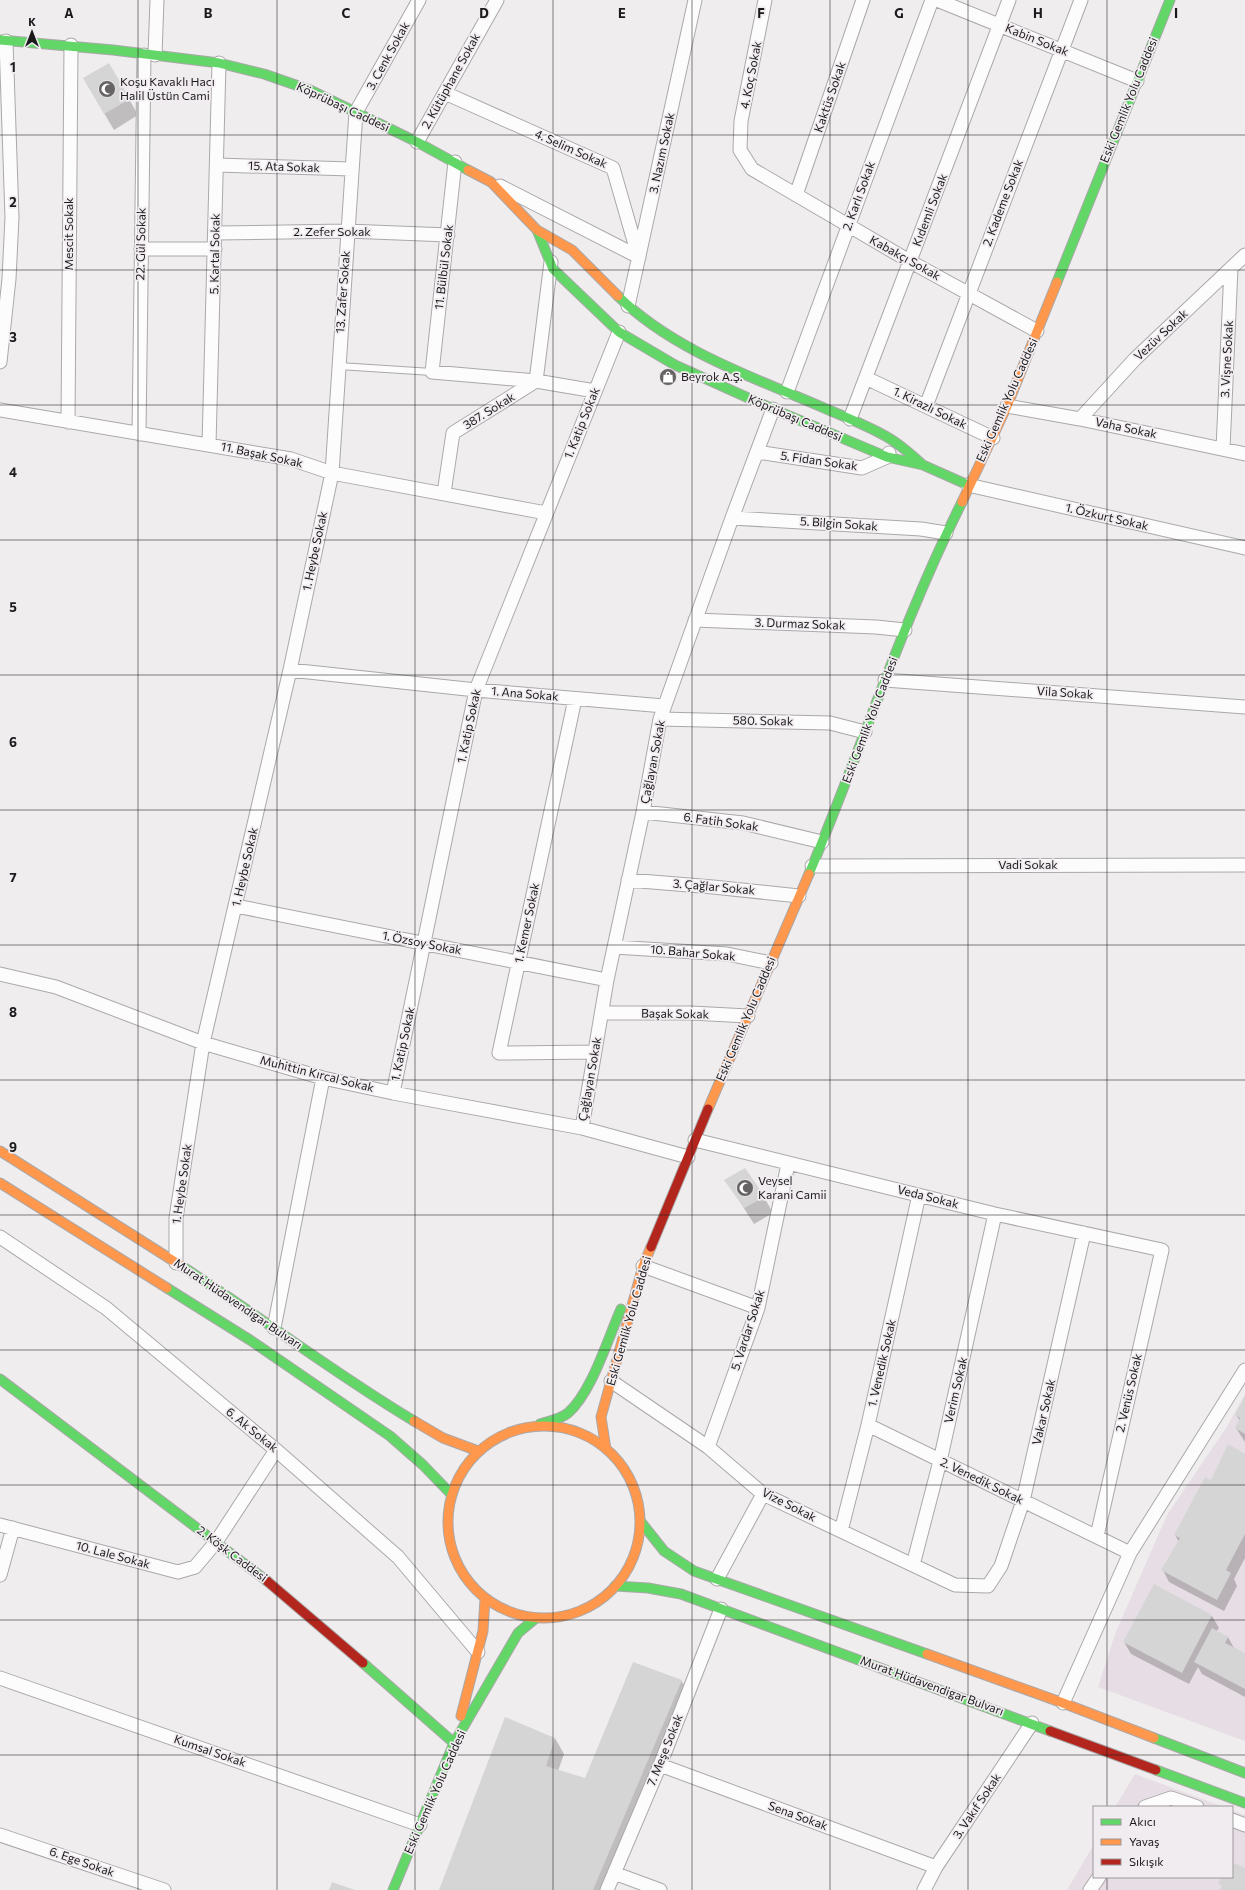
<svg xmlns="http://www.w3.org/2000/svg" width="1245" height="1890" font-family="Commissioner,sans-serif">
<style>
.built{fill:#e6dee4}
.shadow{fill:#0003}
.building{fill:#d5d5d6}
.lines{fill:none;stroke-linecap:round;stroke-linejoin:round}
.lane-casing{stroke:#aaa8a9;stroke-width:8}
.street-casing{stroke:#aaa8a9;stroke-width:15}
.fast-casing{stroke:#aaa8a9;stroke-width:11}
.slow-casing{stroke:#aaa8a9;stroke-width:11}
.jam-casing{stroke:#aaa8a9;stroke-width:11}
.lane{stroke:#fdfcfd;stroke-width:6}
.street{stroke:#fdfcfd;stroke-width:13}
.fast{stroke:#63d668;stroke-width:9}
.slow{stroke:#ff974d;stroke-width:9}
.jam{stroke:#b3261e;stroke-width:9}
.grid{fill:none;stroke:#1b1a1b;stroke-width:1;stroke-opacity:0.55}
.labels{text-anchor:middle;stroke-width:3.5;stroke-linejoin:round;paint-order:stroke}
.street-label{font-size:12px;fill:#1b1a1b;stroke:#f1ecf0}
.poi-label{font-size:12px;fill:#1b1a1b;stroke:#f1ecf0;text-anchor:start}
.grid-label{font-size:13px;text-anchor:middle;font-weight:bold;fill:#1b1a1b;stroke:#f1ecf0;stroke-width:3.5;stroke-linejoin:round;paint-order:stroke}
</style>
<rect width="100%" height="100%" fill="#f0edef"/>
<path class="built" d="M1245 1394V1741L1098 1687 1115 1634 1167 1515 1226 1428Z
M1135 1774 1224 1807H1115Z
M1232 1810 1245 1815V1890H1067L1094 1844V1877H1232Z"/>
<path class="shadow" d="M84 79 129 99 138 115 114 130Z
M726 1180 764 1197 773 1213 754 1224Z
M1245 1399V1442L1236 1428 1240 1421 1236 1415Z
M1245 1455V1558L1234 1579 1237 1586 1224 1611 1169 1582 1163 1570 1179 1542 1175 1535Z
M1212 1616 1219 1628 1216 1632 1228 1637 1234 1648 1245 1654V1697L1202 1674 1198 1667 1189 1684 1131 1654 1124 1642Z
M681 1680 690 1696 608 1890H441L555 1738 564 1754 558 1771 586 1780Z"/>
<path class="building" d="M109 63 130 99 104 114 83 78Z
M745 1168 765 1197 744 1208 724 1180Z
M1245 1396V1434L1235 1428 1240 1418 1235 1415Z
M1228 1444 1245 1454V1534L1226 1570 1231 1573 1217 1600 1161 1570 1180 1538 1174 1535 1205 1477 1211 1480Z
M1154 1584 1212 1615 1182 1673 1123 1642Z
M1212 1628 1228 1637 1225 1643 1245 1653V1689L1194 1662Z
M633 1662 682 1680 593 1890H439L505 1717 555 1738 546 1766 585 1778Z
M1235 1863 1245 1868V1890H1220L1222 1886 1218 1884 1222 1877H1232V1869Z
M332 1882 355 1890H329Z"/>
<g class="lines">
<g class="lane-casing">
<path id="lane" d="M339 366 432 372"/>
</g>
<g class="street-casing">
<path id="street" d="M765 0 741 121 740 150 752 169 911 262 1037 331
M937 0 1137 81
M155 55 157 0
M445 93 613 168 638 255
M417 142 497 0
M455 162 432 372 536 381 551 262
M217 165 351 169
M500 186 639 257
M796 195 863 0
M215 233 347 231 448 235
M141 249H215
M628 306 695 0
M0 362 9 279 12 217 6 41
M866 378 993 438
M787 392 932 0
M926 406 1081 0
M1007 406 1080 419 1245 454
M0 410 291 459 332 473 546 513
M850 419 1009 0
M1080 419 1135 359 1245 255
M68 422 71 45
M139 434 144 55
M209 445 219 63
M1223 449 1231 268
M757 452 862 468 887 457 889 453
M968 485 1245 548
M444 493 453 433 536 381 595 391
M732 518 921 529 946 533
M695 620 876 627 905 630
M290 670 476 690 664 706
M885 680 1245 707
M575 699 499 1053 595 1052
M660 719 830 723 865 732
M643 812 743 823 822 842
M812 866 1245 865
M628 880 713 887 799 896
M236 906 607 980
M614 947 727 954 771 963
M0 974 56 987 203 1043 323 1078 393 1093 582 1128 688 1157
M602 1013H691L748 1016
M393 1093 476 690 619 332
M582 1128 607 980 643 812 660 719 732 518 773 409
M695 1140 995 1214 1162 1250 1097 1536
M0 1237 106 1308 276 1450 398 1557 478 1652
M176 1263V1218L203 1043 290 670 332 473 356 112 419 0
M643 1266 758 1308
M274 1328 323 1078
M611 1381 708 1447 763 1494 955 1585 988 1586 1001 1566 1023 1501 1084 1233
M868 1425 1130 1553
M708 1447 758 1308 788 1164
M0 1525 178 1572 195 1567 216 1542 276 1450
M841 1531 868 1425 919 1195
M913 1565 940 1461 995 1214
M0 1575 13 1528
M717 1579 763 1494
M0 1678 420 1825
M1063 1703 1130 1553 1245 1370
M660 1765 936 1867
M1145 1807 1171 1798 1197 1807
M1232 1820 1245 1825
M0 1835 164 1890
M614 1873 660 1890
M607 1890 660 1765 721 1609
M924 1890 936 1867 1032 1723
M1090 1890 1099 1877"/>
</g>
<g class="fast-casing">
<path id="fast" d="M0 40 113 50 219 63 264 74 310 90 417 142 468 170
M537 230 553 269 619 332 675 365 773 409 887 457 923 465 968 485
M1057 282 1170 0
M618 296C672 350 755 378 824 408 845 417 877 429 895 442 905 449 914 457 923 465
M809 874C861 750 902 622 962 502
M183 1267C261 1317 335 1374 414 1421
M167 1288 250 1340 390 1436 423 1465 452 1495
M0 1379 267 1581
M540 1424C549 1421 561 1419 568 1413 592 1392 608 1338 621 1309
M641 1522 664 1551 694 1571 927 1654
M615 1586 648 1588 681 1594 1050 1731
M363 1663 454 1743
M1154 1738 1245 1773
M1156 1770 1245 1803
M393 1890 454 1743 518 1633 536 1618"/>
</g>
<g class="slow-casing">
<path id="slow" d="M468 170 491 182 537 230 572 250 618 296
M962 502 1007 406 1057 282
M708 1109 809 874
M0 1151 183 1267
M0 1183 167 1288
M414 1421 443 1438 478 1451
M448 1522a96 96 0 1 1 192 0a96 96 0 1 1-192 0Z
M606 1449 601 1417 643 1266 651 1247
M927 1654 1063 1703 1154 1738
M461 1716 483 1631 485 1599"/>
</g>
<g class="jam-casing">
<path id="jam" d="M651 1247 708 1109
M267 1581 363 1663
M1050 1731 1156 1770"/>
</g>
<use href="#lane" class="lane"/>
<use href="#street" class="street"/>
<use href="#fast" class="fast"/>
<use href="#slow" class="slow"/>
<use href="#jam" class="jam"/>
</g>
<path class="grid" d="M138 0V1890M277 0V1890M415 0V1890M553 0V1890M692 0V1890M830 0V1890M968 0V1890M1107 0V1807M0 135H1245M0 270H1245M0 405H1245M0 540H1245M0 675H1245M0 810H1245M0 945H1245M0 1080H1245M0 1215H1245M0 1350H1245M0 1485H1245M0 1620H1245M0 1755H1245M1107 1877V1890"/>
<defs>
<g id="mosque-disc" transform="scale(0.9)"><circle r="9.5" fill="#666465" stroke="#f1ecf0"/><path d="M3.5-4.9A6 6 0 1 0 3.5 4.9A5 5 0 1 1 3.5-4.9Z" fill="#fff"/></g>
<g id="shop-disc" transform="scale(0.9)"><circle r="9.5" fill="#666465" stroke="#f1ecf0"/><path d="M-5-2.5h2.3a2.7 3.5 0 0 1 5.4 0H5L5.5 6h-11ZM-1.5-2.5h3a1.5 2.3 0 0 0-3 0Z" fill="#fff"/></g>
</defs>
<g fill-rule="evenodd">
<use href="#mosque-disc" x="107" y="89"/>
<use href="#shop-disc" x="668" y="377"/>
<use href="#mosque-disc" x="745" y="1188"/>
</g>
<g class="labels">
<g class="street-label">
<text transform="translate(1037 40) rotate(22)" y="4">Kabin Sokak</text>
<text transform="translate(388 56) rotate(-61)" y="4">3. Cenk Sokak</text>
<text transform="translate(751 75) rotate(-79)" y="4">4. Koç Sokak</text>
<text transform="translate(451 81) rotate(-61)" y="4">2. Kütüphane Sokak</text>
<text transform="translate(830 97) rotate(-71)" y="4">Kaktüs Sokak</text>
<text transform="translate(1129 100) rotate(-68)" y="4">Eski Gemlik Yolu Caddesi</text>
<text transform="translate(343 107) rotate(25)" y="4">Köprübaşı Caddesi</text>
<text transform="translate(571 149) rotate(24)" y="4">4. Selim Sokak</text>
<text transform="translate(662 153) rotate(-78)" y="4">3. Nazım Sokak</text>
<text transform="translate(284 167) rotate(2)" y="4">15. Ata Sokak</text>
<text transform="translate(859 196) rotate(-70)" y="4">2. Karlı Sokak</text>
<text transform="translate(1003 203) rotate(-69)" y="4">2. Kademe Sokak</text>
<text transform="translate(930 210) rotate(-69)" y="4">Kıdemli Sokak</text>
<text x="332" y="236">2. Zefer Sokak</text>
<text transform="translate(69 234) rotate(-90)" y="4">Mescit Sokak</text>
<text transform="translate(141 244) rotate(-89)" y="4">22. Gül Sokak</text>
<text transform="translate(215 254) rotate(-89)" y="4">5. Kartal Sokak</text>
<text transform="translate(905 258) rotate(29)" y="4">Kabakçı Sokak</text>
<text transform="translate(444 267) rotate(-83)" y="4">11. Bülbül Sokak</text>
<text transform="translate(343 292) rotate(-86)" y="4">13. Zafer Sokak</text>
<text transform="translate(1161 335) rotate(-43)" y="4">Vezüv Sokak</text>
<text transform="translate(1227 359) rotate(-87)" y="4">3. Vişne Sokak</text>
<text transform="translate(1007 400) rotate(-66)" y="4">Eski Gemlik Yolu Caddesi</text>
<text transform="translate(930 408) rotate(26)" y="4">1. Kirazlı Sokak</text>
<text transform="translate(489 411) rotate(-32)" y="4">387. Sokak</text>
<text transform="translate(795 418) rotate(23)" y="4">Köprübaşı Caddesi</text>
<text transform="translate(582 423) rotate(-68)" y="4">1. Katip Sokak</text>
<text transform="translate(1126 428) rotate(12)" y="4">Vaha Sokak</text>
<text transform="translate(262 455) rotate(12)" y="4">11. Başak Sokak</text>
<text transform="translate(819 461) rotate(8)" y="4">5. Fidan Sokak</text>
<text transform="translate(1107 517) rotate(13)" y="4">1. Özkurt Sokak</text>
<text transform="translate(839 524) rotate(4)" y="4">5. Bilgin Sokak</text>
<text transform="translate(315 551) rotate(-78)" y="4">1. Heybe Sokak</text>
<text transform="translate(800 624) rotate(2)" y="4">3. Durmaz Sokak</text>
<text transform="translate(1065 693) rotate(4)" y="4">Vila Sokak</text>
<text transform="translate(525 694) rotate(5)" y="4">1. Ana Sokak</text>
<text transform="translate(870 720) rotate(-69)" y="4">Eski Gemlik Yolu Caddesi</text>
<text transform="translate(763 721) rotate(1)" y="4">580. Sokak</text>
<text transform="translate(469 726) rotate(-78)" y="4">1. Katip Sokak</text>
<text transform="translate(653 762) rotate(-79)" y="4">Çağlayan Sokak</text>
<text transform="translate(721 822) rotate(8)" y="4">6. Fatih Sokak</text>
<text x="1028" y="869">Vadi Sokak</text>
<text transform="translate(245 867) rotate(-77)" y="4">1. Heybe Sokak</text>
<text transform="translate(714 887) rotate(5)" y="4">3. Çağlar Sokak</text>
<text transform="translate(527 923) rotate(-78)" y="4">1. Kemer Sokak</text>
<text transform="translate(422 943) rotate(11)" y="4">1. Özsoy Sokak</text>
<text transform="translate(693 953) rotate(5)" y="4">10. Bahar Sokak</text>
<text transform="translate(675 1014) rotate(1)" y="4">Başak Sokak</text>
<text transform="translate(746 1019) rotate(-67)" y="4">Eski Gemlik Yolu Caddesi</text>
<text transform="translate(403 1044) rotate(-78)" y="4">1. Katip Sokak</text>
<text transform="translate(317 1074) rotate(14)" y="4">Muhittin Kırcal Sokak</text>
<text transform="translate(590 1079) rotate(-80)" y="4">Çağlayan Sokak</text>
<text transform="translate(182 1184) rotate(-82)" y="4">1. Heybe Sokak</text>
<text transform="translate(928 1197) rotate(14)" y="4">Veda Sokak</text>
<text transform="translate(238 1304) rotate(34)" y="4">Murat Hüdavendigar Bulvarı</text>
<text transform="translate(629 1321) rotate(-74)" y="4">Eski Gemlik Yolu Caddesi</text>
<text transform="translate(748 1330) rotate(-72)" y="4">5. Vardar Sokak</text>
<text transform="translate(882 1363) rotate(-77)" y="4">1. Venedik Sokak</text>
<text transform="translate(956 1390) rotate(-77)" y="4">Verim Sokak</text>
<text transform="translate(1129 1393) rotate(-77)" y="4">2. Venüs Sokak</text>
<text transform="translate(1044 1412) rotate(-77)" y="4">Vakar Sokak</text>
<text transform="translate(252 1430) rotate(39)" y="4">6. Ak Sokak</text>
<text transform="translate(982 1481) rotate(26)" y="4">2. Venedik Sokak</text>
<text transform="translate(789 1505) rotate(27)" y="4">Vize Sokak</text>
<text transform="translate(232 1554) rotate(37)" y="4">2. Köşk Caddesi</text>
<text transform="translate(113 1555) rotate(15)" y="4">10. Lale Sokak</text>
<text transform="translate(932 1686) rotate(20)" y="4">Murat Hüdavendigar Bulvarı</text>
<text transform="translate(665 1750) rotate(-68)" y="4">7. Meşe Sokak</text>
<text transform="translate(210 1751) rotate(19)" y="4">Kumsal Sokak</text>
<text transform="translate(435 1792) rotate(-66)" y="4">Eski Gemlik Yolu Caddesi</text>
<text transform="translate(977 1806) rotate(-56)" y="4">3. Vakıf Sokak</text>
<text transform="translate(798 1816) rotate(20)" y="4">Sena Sokak</text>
<text transform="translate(82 1862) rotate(19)" y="4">6. Ege Sokak</text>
</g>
<g class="poi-label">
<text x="120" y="86">Koşu Kavaklı Hacı<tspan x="120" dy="14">Halil Üstün Cami</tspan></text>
<text x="681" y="381">Beyrok A.Ş.</text>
<text x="758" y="1185">Veysel<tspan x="758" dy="14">Karani Camii</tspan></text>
</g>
</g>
<g class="grid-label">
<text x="69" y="18">A</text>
<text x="208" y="18">B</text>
<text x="346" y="18">C</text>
<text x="484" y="18">D</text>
<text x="622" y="18">E</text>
<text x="761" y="18">F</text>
<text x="899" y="18">G</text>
<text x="1038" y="18">H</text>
<text x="1176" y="18">I</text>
<text x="13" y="72">1</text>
<text x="13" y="207">2</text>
<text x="13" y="342">3</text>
<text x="13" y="477">4</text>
<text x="13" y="612">5</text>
<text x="13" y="747">6</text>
<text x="13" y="882">7</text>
<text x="13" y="1017">8</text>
<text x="13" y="1152">9</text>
</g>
<rect x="1093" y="1806" width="140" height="72" fill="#f1ecf0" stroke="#9b989b"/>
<rect x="1101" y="1819" width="20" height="6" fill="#63d668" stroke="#9b989b"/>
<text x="1129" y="1826" font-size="12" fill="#1b1a1b">Akıcı</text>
<rect x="1101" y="1839" width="20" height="6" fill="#ff974d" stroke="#9b989b"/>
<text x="1129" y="1846" font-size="12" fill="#1b1a1b">Yavaş</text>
<rect x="1101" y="1859" width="20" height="6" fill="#b3261e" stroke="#9b989b"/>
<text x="1129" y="1866" font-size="12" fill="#1b1a1b">Sıkışık</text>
<g transform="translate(32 32)" stroke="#f1ecf0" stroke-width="3" paint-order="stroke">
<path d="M0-3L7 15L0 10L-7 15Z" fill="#1b1a1b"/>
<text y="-6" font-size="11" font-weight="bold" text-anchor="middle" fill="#1b1a1b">K</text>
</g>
</svg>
